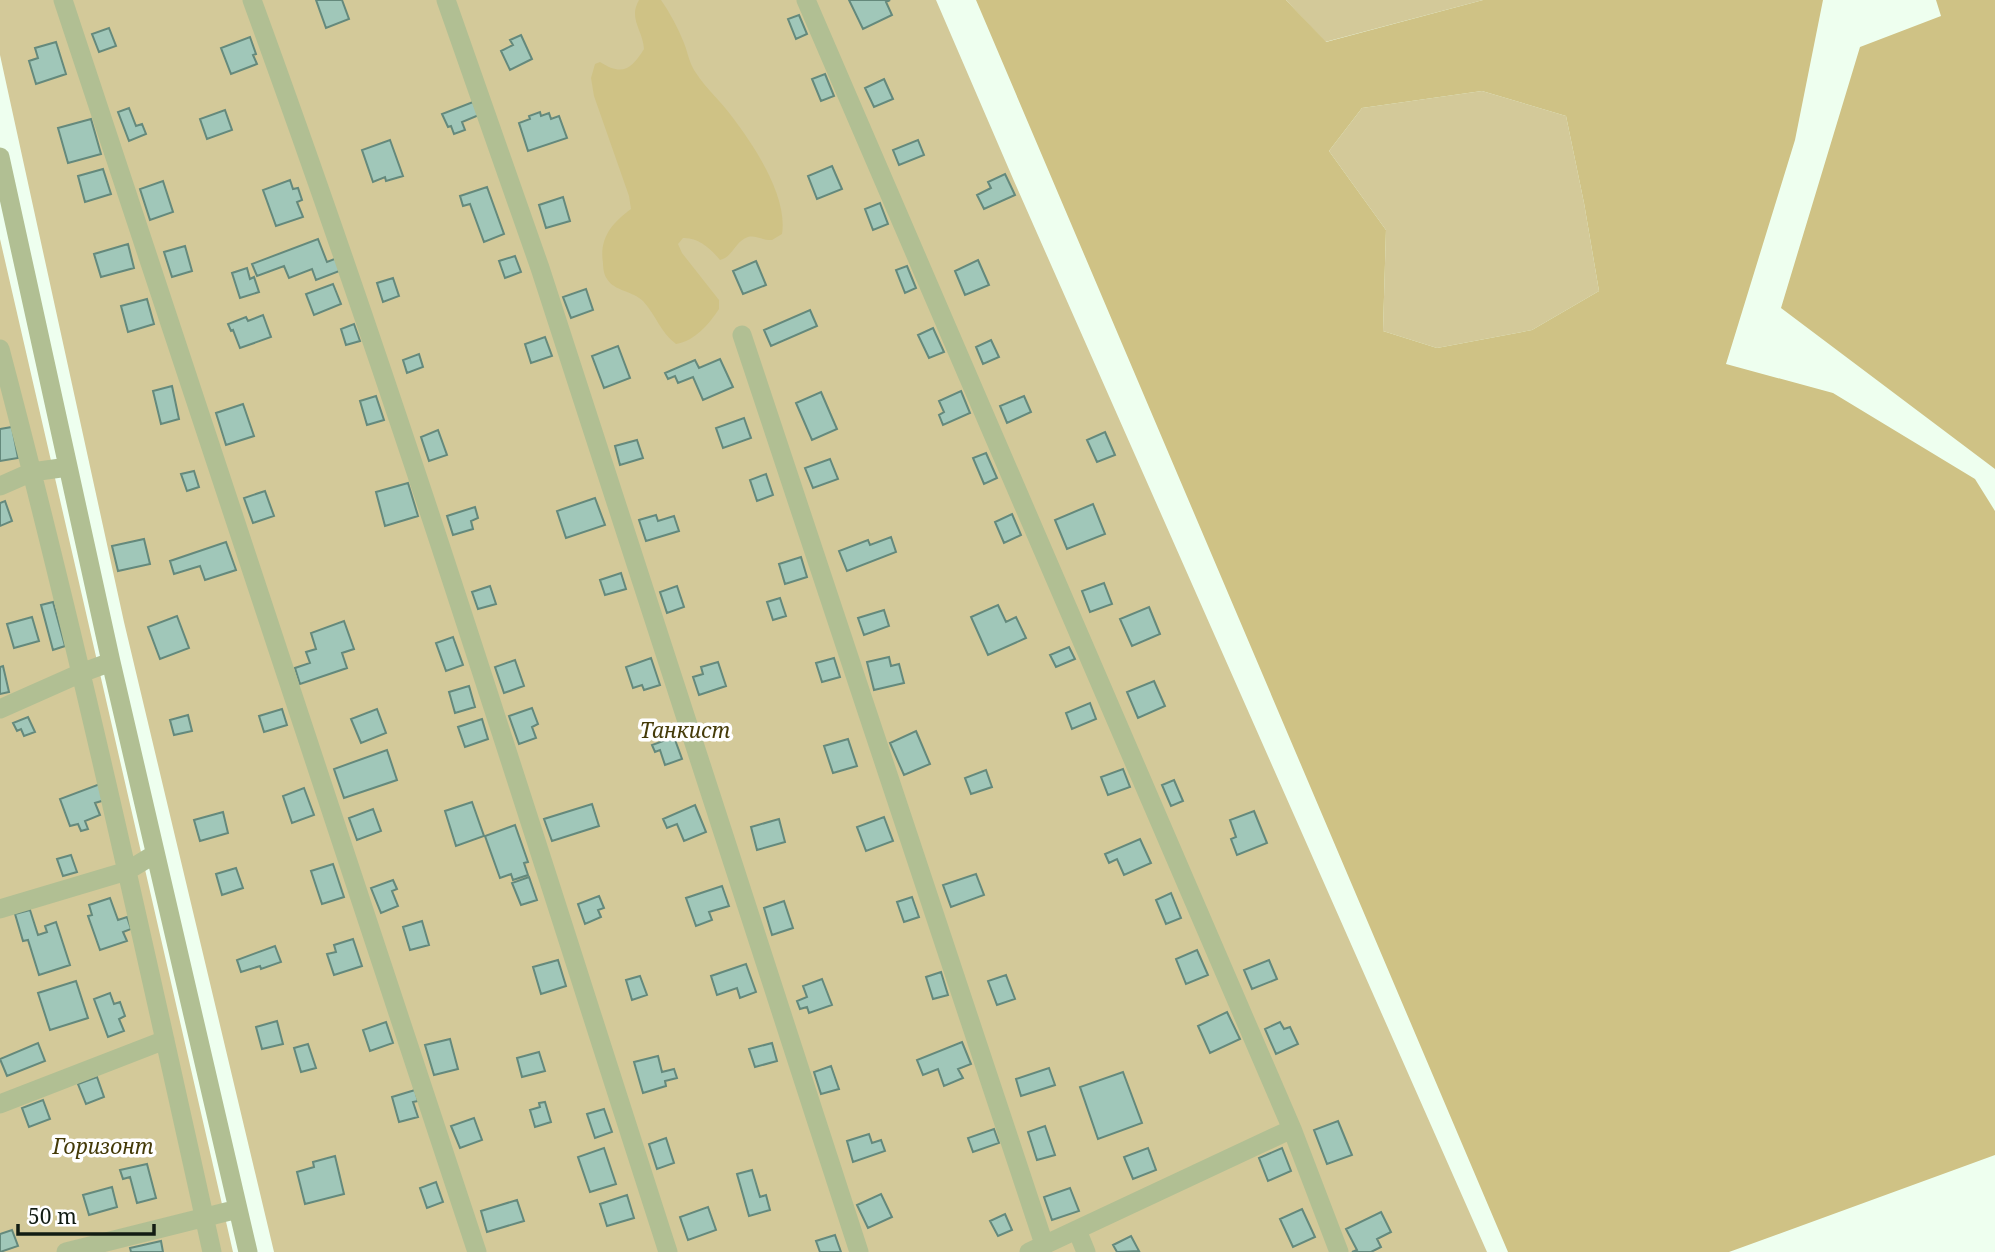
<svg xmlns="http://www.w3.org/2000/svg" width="1995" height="1252" font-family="'Noto Serif',serif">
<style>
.green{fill:#d3c999}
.forest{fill:#cfc285;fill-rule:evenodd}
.building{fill:#a0c7b9;stroke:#64897c;stroke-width:2}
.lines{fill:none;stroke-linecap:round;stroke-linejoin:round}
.minor{stroke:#b1bf93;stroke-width:19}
.labels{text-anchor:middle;stroke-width:7;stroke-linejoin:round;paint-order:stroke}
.park-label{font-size:21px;font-style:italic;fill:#443a08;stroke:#fff}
</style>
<rect width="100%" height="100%" fill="#eeffef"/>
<path class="green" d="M0 0H936L1014 181 1487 1252H274L124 622 0 55Z
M1286 0H1483L1325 42Z
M1482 91 1566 116 1584 203 1599 291 1532 330 1437 348 1383 331 1386 230 1329 151 1362 108Z
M0 239 233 1252H0Z"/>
<path class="forest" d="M639 0H661C670 13 678 28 684 43 688 53 689 63 696 73 706 89 722 102 733 118 755 147 788 197 782 234L772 240C764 241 756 235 748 237 735 241 733 257 720 260 711 249 698 237 683 238L678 244 682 253 719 300V309C709 324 695 341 676 344 660 332 656 315 643 301 633 291 614 291 607 279 604 275 603 268 603 263 599 238 612 223 631 209L629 196 594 96 591 78 595 64 600 62C622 76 631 70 644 49 643 30 628 19 639 0Z
M976 0H1286L1326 42 1483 0H1823L1795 140 1726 364 1833 393 1975 479 1995 511V1155L1729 1252H1508ZM1482 91 1566 116 1584 203 1599 291 1532 330 1437 348 1383 331 1386 230 1329 151 1362 108Z
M1936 0H1995V469L1781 308 1860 47 1941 16Z"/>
<path class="building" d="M316 0H342L349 19 326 28Z
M849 0H890L886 2 892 15 863 29Z
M799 15 807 34 796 39 788 19Z
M109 28 116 46 99 52 92 34Z
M521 35 532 59 510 70 501 51 513 45 510 40Z
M250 37 256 54 253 55 257 64 231 74 221 48Z
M56 42 66 74 36 84 29 61 38 58 35 48Z
M825 74 834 96 821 101 812 79Z
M884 79 893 99 874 107 865 88Z
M473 102 479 115 462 122 465 130 454 134 451 126 448 127 442 114Z
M129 108 136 126 142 124 146 134 129 141 118 112Z
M225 110 232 130 207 139 200 119Z
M540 112 541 116 549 113 551 119 559 116 567 138 528 151 519 123 530 119 529 116Z
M91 119 101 154 68 163 58 128Z
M390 140 403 176 386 181 385 177 373 182 362 150Z
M918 140 924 155 899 165 893 150Z
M832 166 842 189 817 199 808 176Z
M103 169 111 194 85 202 78 176Z
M1005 174 1015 195 984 209 977 195 991 188 988 182Z
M290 180 293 189 298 188 302 200 297 202 303 217 276 226 263 190Z
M163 181 173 212 150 220 140 189Z
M487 187 504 234 484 242 470 204 463 206 460 196Z
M563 197 570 221 546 228 539 205Z
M880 203 888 224 873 230 865 209Z
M318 239 327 262 337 258 342 270 316 280 312 269 289 278 284 266 257 276 252 264Z
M128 244 134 268 101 277 94 254Z
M185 246 192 271 172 277 164 252Z
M515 256 521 272 505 278 499 261Z
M978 260 989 285 965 295 955 271Z
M756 261 766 285 743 294 733 271Z
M907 266 916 288 905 293 896 270Z
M247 268 250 279 254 277 259 292 240 298 232 273Z
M393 278 399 296 383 302 377 283Z
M333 284 341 304 314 315 306 294Z
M586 289 593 310 571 318 563 297Z
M147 299 154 324 128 332 121 306Z
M810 310 817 326 771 346 764 330Z
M263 315 271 337 240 348 233 330 231 331 228 324 246 317 248 321Z
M354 324 360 341 346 345 341 329Z
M933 328 944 352 929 358 918 335Z
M545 337 552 356 531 363 525 344Z
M991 340 999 357 983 364 976 347Z
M618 346 630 378 604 388 592 356Z
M419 354 423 367 407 373 403 360Z
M720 359 733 387 703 400 693 377 678 383 675 376 668 379 665 373 695 360 699 368Z
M172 386 179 419 161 424 153 391Z
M961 391 970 413 943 425 939 415 944 412 939 401Z
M821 392 837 429 812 440 796 403Z
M376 396 384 420 367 425 360 401Z
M1024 396 1031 412 1007 423 1000 406Z
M243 404 254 436 226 445 216 413Z
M744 418 751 438 723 448 716 428Z
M12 427 18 458 0 461V429Z
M438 430 447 455 429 461 421 437Z
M1105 432 1115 455 1097 462 1087 440Z
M637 440 643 458 620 465 615 446Z
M986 453 997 478 984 484 973 458Z
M830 459 838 479 813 488 805 468Z
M194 471 199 487 187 491 181 474Z
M766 474 773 495 757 501 750 480Z
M408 483 418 516 385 526 376 492Z
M265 491 274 516 253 523 244 498Z
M595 498 605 525 566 538 557 511Z
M5 501 12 521 0 526V503Z
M1093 504 1105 534 1067 549 1055 520Z
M475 507 478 518 471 521 473 529 453 535 447 516Z
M1012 514 1021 535 1004 543 995 522Z
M656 515 658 521 674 516 679 531 646 541 639 520Z
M891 537 896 552 847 571 839 551 868 540 870 545Z
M144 539 150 564 118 571 112 546Z
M226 542 236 570 205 580 200 566 174 574 170 561Z
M801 557 807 577 785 584 779 564Z
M621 573 626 589 605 595 600 580Z
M1104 583 1112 604 1090 612 1082 591Z
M490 586 496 604 478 609 472 592Z
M677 586 684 607 667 613 660 592Z
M780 598 786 616 773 620 767 602Z
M53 602 65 646 53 650 41 605Z
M998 605 1006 622 1016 617 1026 638 988 655 971 617Z
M1149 607 1160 634 1132 646 1120 619Z
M884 610 889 626 864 635 858 618Z
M177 616 189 648 160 659 148 627Z
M32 617 39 641 14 648 7 624Z
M344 621 354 649 342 653 347 668 300 684 295 668 310 663 306 652 316 649 311 633Z
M453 637 463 665 446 671 436 643Z
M1069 647 1075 659 1056 667 1050 655Z
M889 657 891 666 899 664 904 683 874 690 867 662Z
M651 658 660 685 644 690 642 685 633 688 626 667Z
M834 658 840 677 822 682 816 663Z
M515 660 524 686 504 693 495 667Z
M718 662 726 686 699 695 693 677 703 674 701 667Z
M3 666 9 692 0 694V667Z
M1154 681 1165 706 1138 718 1127 692Z
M469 686 475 707 455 713 449 692Z
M1090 703 1096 719 1072 729 1066 713Z
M532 708 538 724 532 727 536 738 519 744 509 716Z
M282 709 287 725 264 732 259 716Z
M377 709 386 733 361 743 351 719Z
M188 715 192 731 174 735 170 720Z
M28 717 35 732 24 736 21 729 17 731 13 723Z
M482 719 488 739 465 747 458 727Z
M916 731 930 764 904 775 890 743Z
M674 737 682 759 665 765 660 750 655 752 652 745Z
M848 739 857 766 833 773 824 746Z
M387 750 397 780 344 798 334 769Z
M1123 769 1130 787 1108 795 1101 777Z
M986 770 992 787 971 794 965 778Z
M1174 780 1183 801 1171 806 1162 785Z
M100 784 105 800 95 803 100 815 85 821 88 829 81 831 78 824 70 826 60 799Z
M304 788 314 815 292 823 283 796Z
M472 802 484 836 456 846 445 811Z
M592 804 599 826 552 841 544 819Z
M695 805 706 832 684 841 677 824 667 828 663 819Z
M373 809 381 831 357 840 349 818Z
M1254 811 1267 843 1237 855 1231 839 1236 837 1230 820Z
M223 812 228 833 200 841 194 820Z
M884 817 893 841 866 851 857 827Z
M779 819 785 842 757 850 751 827Z
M515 825 528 862 524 863 528 875 513 880 511 874 500 878 485 836Z
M1140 839 1151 863 1124 875 1117 859 1109 863 1105 854Z
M71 855 77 872 63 876 57 859Z
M333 864 344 897 322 904 311 871Z
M236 868 243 888 222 895 216 874Z
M976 874 984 895 951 907 943 885Z
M529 877 537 900 521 905 512 883Z
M393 880 397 889 392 891 398 906 381 913 371 888Z
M722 886 729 906 709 912 712 920 696 926 686 898Z
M1171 893 1181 918 1166 924 1156 900Z
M599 896 604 908 598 910 601 917 585 924 578 904Z
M912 897 919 917 904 922 897 902Z
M110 898 118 920 127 917 131 929 123 932 127 941 100 950 88 916 92 915 89 905Z
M784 901 793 928 772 935 764 908Z
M30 910 38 935 47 932 45 926 56 922 70 965 39 975 28 940 23 941 15 914Z
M422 921 429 945 410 950 403 927Z
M353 939 362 966 334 975 327 954 336 952 334 945Z
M275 946 281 962 261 969 260 966 241 972 237 960Z
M1197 950 1208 975 1186 984 1176 959Z
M558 960 566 986 541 994 533 967Z
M1269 960 1277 979 1252 989 1244 970Z
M746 964 756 992 740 998 737 988 717 995 711 976Z
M941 972 948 995 933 999 926 977Z
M1006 975 1015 999 997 1005 988 981Z
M640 976 647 995 632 1000 626 980Z
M822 979 832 1005 809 1013 807 1007 800 1009 797 1001 807 997 803 986Z
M76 981 88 1018 50 1030 38 993Z
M110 993 114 1004 120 1002 125 1016 119 1019 124 1031 108 1037 94 999Z
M1227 1012 1240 1039 1210 1053 1198 1026Z
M277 1021 283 1044 262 1049 256 1027Z
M386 1022 393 1043 370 1051 363 1030Z
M1280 1022 1284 1029 1290 1027 1298 1044 1276 1054 1265 1029Z
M450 1039 458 1069 434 1075 425 1045Z
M962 1042 971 1064 958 1069 963 1078 944 1086 938 1069 923 1075 917 1060Z
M38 1043 45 1061 7 1076 0 1059Z
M772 1043 777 1061 755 1067 749 1049Z
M308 1044 316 1068 301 1072 294 1048Z
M539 1052 545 1071 522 1077 517 1058Z
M658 1056 662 1072 674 1069 677 1078 665 1081 666 1086 643 1093 634 1062Z
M831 1066 839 1089 821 1094 814 1072Z
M1049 1068 1055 1085 1021 1096 1016 1079Z
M1123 1072 1142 1123 1098 1139 1080 1087Z
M97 1077 104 1097 86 1104 78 1084Z
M415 1090 418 1101 413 1102 418 1117 399 1122 392 1097Z
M43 1100 50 1119 29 1127 22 1108Z
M545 1102 551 1122 535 1127 530 1110 540 1107 539 1103Z
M604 1109 612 1132 595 1138 587 1114Z
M474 1118 482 1140 460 1148 451 1126Z
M1338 1121 1352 1155 1327 1164 1314 1130Z
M1045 1126 1055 1155 1037 1160 1028 1132Z
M994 1129 999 1143 973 1152 968 1138Z
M869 1134 872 1143 881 1140 885 1151 853 1162 847 1141Z
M666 1138 674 1163 657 1169 649 1144Z
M604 1148 616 1184 590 1192 578 1157Z
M1148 1148 1156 1170 1133 1179 1124 1157Z
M1282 1148 1291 1171 1268 1181 1259 1158Z
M335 1156 344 1194 305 1204 297 1172 314 1167 313 1162Z
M147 1164 156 1198 137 1203 130 1177 123 1179 120 1170Z
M752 1170 760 1197 766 1195 770 1210 749 1216 737 1174Z
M436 1182 443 1202 427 1208 420 1188Z
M112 1187 117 1207 89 1215 83 1195Z
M1070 1188 1079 1211 1052 1220 1044 1197Z
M881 1194 892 1217 868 1228 857 1205Z
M627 1195 634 1218 607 1226 600 1204Z
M517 1200 524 1221 487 1232 481 1211Z
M708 1207 716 1230 688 1240 680 1217Z
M1302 1209 1315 1237 1293 1247 1280 1219Z
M1381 1212 1391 1232 1377 1239 1381 1247 1371 1252H1352L1357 1250 1346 1229Z
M1005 1214 1012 1230 998 1236 990 1221Z
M12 1230 18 1246 0 1252V1234Z
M835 1235 841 1252H820L816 1241Z
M1131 1236 1139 1251 1117 1252 1113 1245Z
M161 1241 163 1252H131L130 1248Z"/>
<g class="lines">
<path class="minor" d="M63 0C202 417 337 835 477 1252
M252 0C403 413 533 834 668 1252
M446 0 540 268 859 1252
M806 0 1292 1129 1339 1252
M0 157 111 662 248 1252
M742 335 1044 1244
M0 349C79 648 145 950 212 1252
M0 486 32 472 68 467
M0 709 81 673 111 662
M0 909 127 871 155 854
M0 1104 165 1040
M1077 1230 1086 1252
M66 1252 238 1209
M1029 1252 1292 1129"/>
</g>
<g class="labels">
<g class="park-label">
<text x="685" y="738">Танкист</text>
<text x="103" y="1154">Горизонт</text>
</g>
</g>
<path d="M18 1224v10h136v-10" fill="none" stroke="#121c13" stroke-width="3.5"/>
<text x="28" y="1224" font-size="21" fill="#121c13" stroke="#ffffff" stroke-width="5" paint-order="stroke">50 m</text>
</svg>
